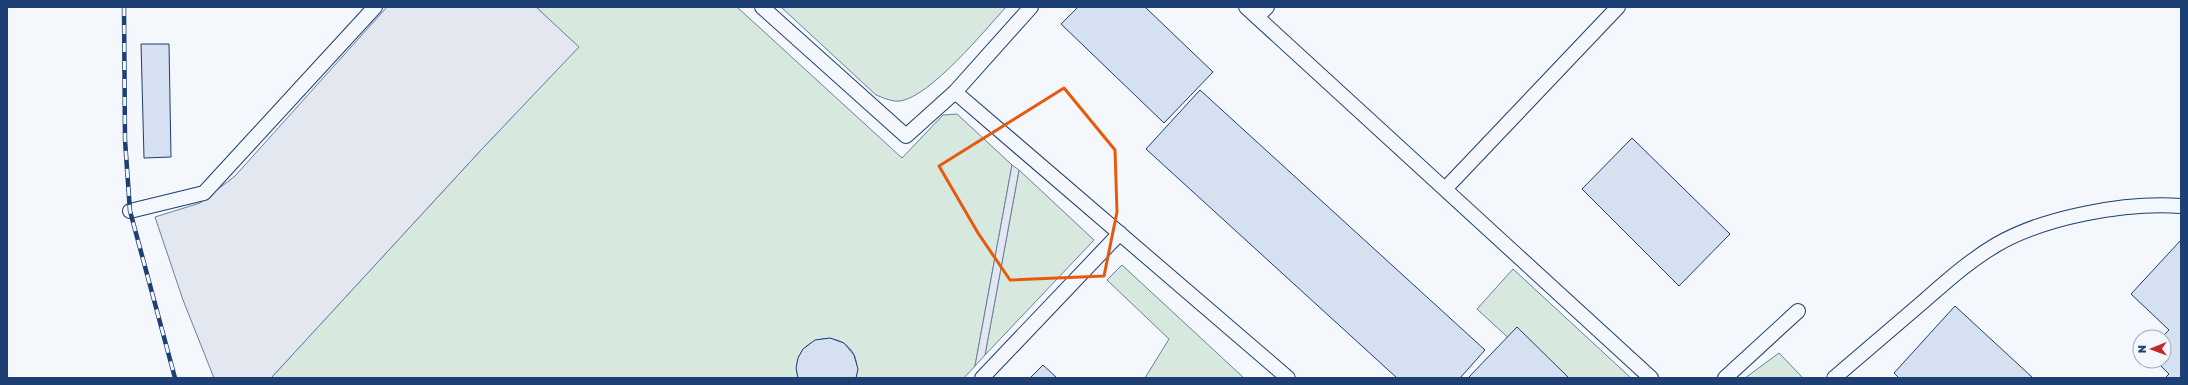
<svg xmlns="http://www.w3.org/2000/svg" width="2188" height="385" font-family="'Golos Text',sans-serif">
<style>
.green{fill:#d7e8df;stroke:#687fa3}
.parking{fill:#e3e8f0;stroke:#687fa3}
.building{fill:#d5e0f0;stroke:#1d3f73}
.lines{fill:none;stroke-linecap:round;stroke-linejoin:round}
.lane-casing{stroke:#1d3f73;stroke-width:16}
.lane{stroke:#f4f7fb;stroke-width:14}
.rail-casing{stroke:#1d3f73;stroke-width:4.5}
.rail{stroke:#f4f7fb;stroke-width:3;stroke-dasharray:9;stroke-linecap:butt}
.marked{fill:none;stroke:#e8590c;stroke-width:3;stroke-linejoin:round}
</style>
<rect width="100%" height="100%" fill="#f4f7fb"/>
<path class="green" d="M536 7H737L902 158 943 115 957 114 1012 165 975 366 964 378H856C866 324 787 327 798 378H271L481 150 578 47Z
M781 7H1006C985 30 930 97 900 101 892 102 884 98 876 95Z
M1019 170 1094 240 985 355Z
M1122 265 1244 378H1145L1169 339 1107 280Z
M1513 269 1631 378H1552L1477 309Z
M1779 353 1803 378H1745Z"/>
<path class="parking" d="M387 7H536L579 47 481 150 271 378H214L183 300 155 217 200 203 235 176Z
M1012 165 1019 170 985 355 975 366Z"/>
<path class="building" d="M1078 7H1145L1213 72 1164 123 1061 24Z
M141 44H169L171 157 144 158Z
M1200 90 1485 350 1460 378H1397L1146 149Z
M1632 138 1730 234 1679 286 1582 189Z
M2181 240V378H2165L2169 374 2156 361H2164V337H2162L2169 330 2131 294Z
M1955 306 2033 378H1899L1894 373Z
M1517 327 1569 378H1468Z
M830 338 844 343 854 355 858 369 856 378H798L796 368 798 358 803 349 815 340Z
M1043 365 1057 378H1030Z"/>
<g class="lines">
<g class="lane-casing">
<path id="lane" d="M762 7 906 136 955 92
M1031 7 955 92 1288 378
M1246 7 1651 378
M1257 17 1267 7
M1445 189 1618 7
M130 211 204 193 375 7
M982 378 1120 233
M1725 378 1798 311
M1834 378C1864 352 1894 327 1924 301 1947 281 1969 261 1996 245 2044 217 2125 202 2181 206"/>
</g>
<use href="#lane" class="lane"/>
<g class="rail-casing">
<path id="rail" d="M124 7 125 140 130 211 175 378"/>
</g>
<use href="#rail" class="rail"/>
</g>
<path class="marked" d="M1064 88 1115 150 1117 212 1104 276 1010 280 978 233 939 166Z"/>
<rect width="2188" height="385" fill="none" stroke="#1d3f73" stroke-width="16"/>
<g transform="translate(2152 349) rotate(269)"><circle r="19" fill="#f4f7fb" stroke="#9eadc5"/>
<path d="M0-3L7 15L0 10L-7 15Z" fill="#c62828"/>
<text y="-6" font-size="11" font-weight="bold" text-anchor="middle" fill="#1d3f73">N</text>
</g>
</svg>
